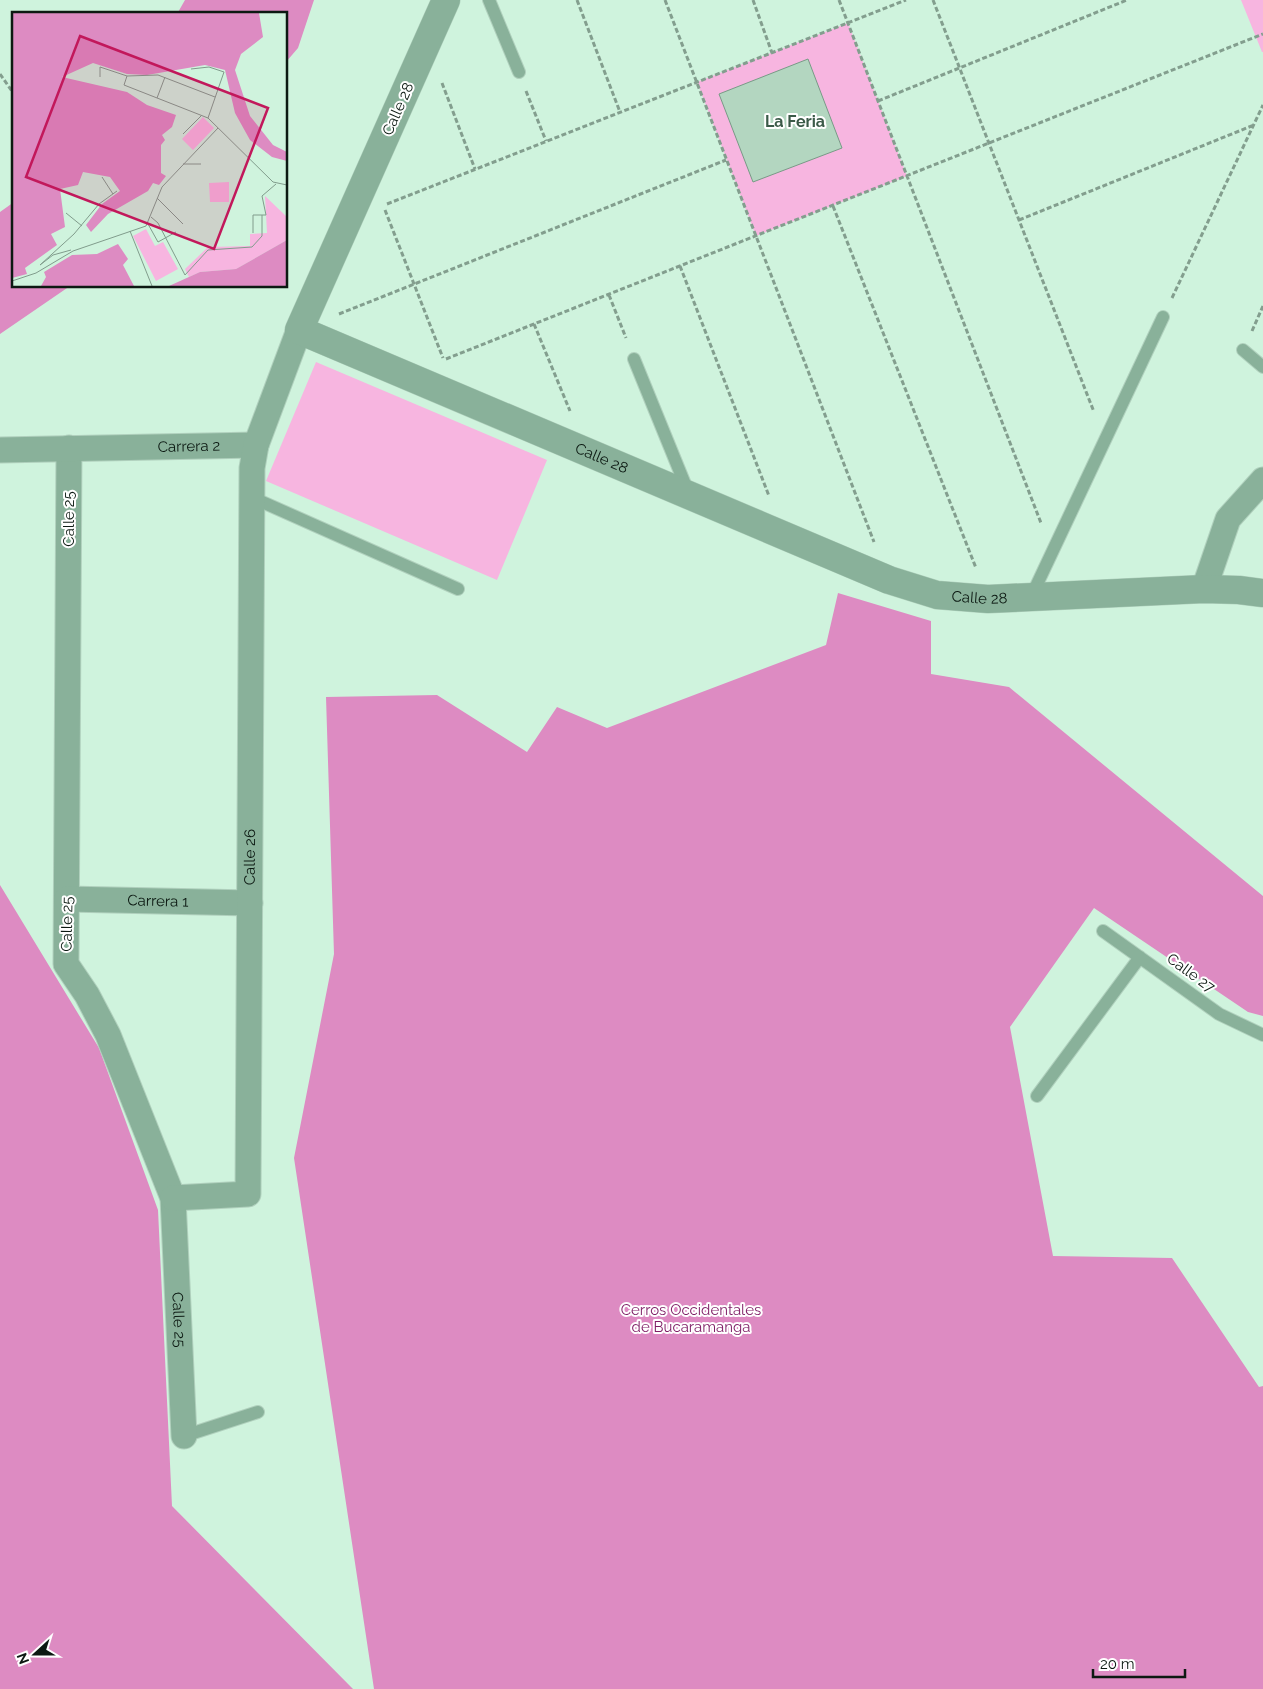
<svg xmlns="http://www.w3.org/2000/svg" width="1263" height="1689" font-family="Raleway,sans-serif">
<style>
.green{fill:#f7b5e0}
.forest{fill:#dd8bc2}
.building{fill:#b3d6c0;stroke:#789a86}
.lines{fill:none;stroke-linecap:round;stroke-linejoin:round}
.service-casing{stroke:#b0d0bd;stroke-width:14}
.minor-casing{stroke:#b0d0bd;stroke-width:27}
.tertiary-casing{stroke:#b0d0bd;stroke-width:29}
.path{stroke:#839e8e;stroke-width:3;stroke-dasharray:5 2.5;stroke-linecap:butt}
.service{stroke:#89b19a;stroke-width:12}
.minor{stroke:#89b19a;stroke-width:25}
.tertiary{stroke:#89b19a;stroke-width:28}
.labels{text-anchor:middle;stroke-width:4;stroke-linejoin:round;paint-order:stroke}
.street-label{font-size:15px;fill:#0c1912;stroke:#fff}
.park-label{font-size:15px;fill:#7e1d65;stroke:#fff}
.neighbourhood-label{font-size:16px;font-weight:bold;fill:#3b5a48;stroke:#fff}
.inset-road{fill:none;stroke:#819c8c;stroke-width:1}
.view{fill:#c2185b;fill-opacity:0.15;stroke:#c2185b;stroke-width:2.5}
.inset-edge{fill:none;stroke:#0c1912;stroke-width:2.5}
</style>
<rect width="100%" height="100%" fill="#cff3dd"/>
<path class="green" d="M1241 0H1263V52H1262Z
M848 23 907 176 756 236 697 82Z
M316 362 547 460 497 580 266 481Z"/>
<path class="forest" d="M185 0H314L298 48 286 62V14H177Z
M14 202V286H70L0 334V212Z
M838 593 931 621V674L1009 687 1263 896V1016L1248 1012 1094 908 1010 1027 1053 1256 1172 1258 1259 1387 1263 1386V1689H374L294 1158 334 954 326 697 437 695 527 752 557 707 607 728 826 645Z
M0 885 99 1048 158 1210 172 1506 353 1689H0Z"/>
<path class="building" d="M808 59 842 148 753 182 719 94Z"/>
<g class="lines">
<g class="service-casing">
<path id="service" d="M489 0 519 72
M1243 350 1263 367
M634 359 689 494
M251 497 458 589
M1031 597 1163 317
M1103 931 1219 1014 1263 1035
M1037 1096 1140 957
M184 1436 258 1412"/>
</g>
<g class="minor-casing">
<g id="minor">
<path id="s1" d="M69 448 66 964 87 995 108 1035 173 1198 184 1436"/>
<path id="s2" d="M0 450 256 445"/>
<path d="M1204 589 1228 519 1263 480"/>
<path id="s3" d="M67 899 250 903"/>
<path id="s4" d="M173 1198 248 1194 252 468 256 445 299 330"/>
</g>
</g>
<g class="tertiary-casing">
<g id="tertiary">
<path id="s5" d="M446 0 299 330 889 580 937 595 988 599 1204 589 1239 590 1263 593"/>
</g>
</g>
<path class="path" d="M577 0 620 112
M665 0 874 542
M753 0 772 53
M839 0 1041 523
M933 0 1094 412
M0 74 14 94
M442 83 475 169
M526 91 546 141
M878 101 1127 0
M387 204 906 0
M833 206 976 568
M385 210 443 358
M1019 220 1254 125
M680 266 769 496
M609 295 626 338
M1172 298 1263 105
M339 314 726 160
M534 324 570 411
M1252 331 1263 306
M446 359 1263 34"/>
<use href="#service" class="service"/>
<use href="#minor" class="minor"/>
<use href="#tertiary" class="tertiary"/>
</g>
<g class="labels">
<g class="street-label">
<text transform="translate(398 109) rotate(-66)" y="5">Calle 28</text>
<text dy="5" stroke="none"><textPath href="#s2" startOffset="189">Carrera 2</textPath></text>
<text dy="5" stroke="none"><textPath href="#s5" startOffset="690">Calle 28</textPath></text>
<text transform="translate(69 519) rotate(-90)" y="5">Calle 25</text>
<text dy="5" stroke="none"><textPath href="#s5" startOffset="1095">Calle 28</textPath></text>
<text dy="5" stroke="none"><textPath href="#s4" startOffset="412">Calle 26</textPath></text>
<text dy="5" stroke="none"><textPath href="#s3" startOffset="91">Carrera 1</textPath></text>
<text transform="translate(67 924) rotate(-89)" y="5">Calle 25</text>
<text transform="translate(1191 973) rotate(36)" y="5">Calle 27</text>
<text dy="5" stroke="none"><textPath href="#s1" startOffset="896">Calle 25</textPath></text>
</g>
<g class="park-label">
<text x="691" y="1315">Cerros Occidentales<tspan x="691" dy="17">de Bucaramanga</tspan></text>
</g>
<g class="neighbourhood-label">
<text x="795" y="127">La Feria</text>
</g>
</g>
<g transform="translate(12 12)">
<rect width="275" height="275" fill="#cff3dd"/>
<path d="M191 105 202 116 181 138 170 127ZM217 170V190H198L197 171ZM253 184 275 205V228L224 257 188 260 177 265 173 257 196 235 238 234V222L255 221ZM134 217 143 234 151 230 166 257 144 269 121 224Z" fill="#f7b5e0"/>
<path d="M0 1H247L251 25 229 42 223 58 238 104 261 133 275 140V149L260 145 238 128 223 101 213 58 193 53 135 63 115 62 81 51 50 65 115 80 135 93 164 103 160 115 150 123 153 128 149 133V161L154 164 147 173 141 171 136 179 96 202 79 220 74 213 90 192 108 179 98 165 71 160 66 173 48 177 53 215 39 222 45 233 13 256 15 262 0 266ZM275 228V274H157L188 260 224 257ZM106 232 116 247 111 253 122 274H29L34 265 32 260 60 243 85 242Z" fill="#dd8bc2"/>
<path class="inset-road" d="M179 57 197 55 212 60 196 106M115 64 112 73 196 106 261 170 275 173M88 65V55L115 64 146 63 203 85M145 86 153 65M171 122 190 103M171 152H189M90 165 101 182M145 186 171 212M54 201 70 214M139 205 146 211 173 263 196 238 240 235 250 224V203M136 212 146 230 164 220M118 219 140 274M241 221V203H254L250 184 264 172M59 238 41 243 28 253 62 222 87 192 105 179M0 269 24 261 61 239 134 214 150 175 206 116"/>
<path class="view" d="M68 24 256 96 202 237 14 165Z"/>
<rect width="275" height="275" class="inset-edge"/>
</g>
<g transform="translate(35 1654) rotate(249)" stroke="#ffffff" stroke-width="4" paint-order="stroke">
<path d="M0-4L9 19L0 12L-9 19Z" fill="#0c1912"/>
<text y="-8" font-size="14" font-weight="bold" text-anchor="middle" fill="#0c1912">N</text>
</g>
<path d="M1093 1669v8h92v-8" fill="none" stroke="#0c1912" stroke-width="2.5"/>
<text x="1100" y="1669" font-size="15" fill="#0c1912" stroke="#ffffff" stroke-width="4" paint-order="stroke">20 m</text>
</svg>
